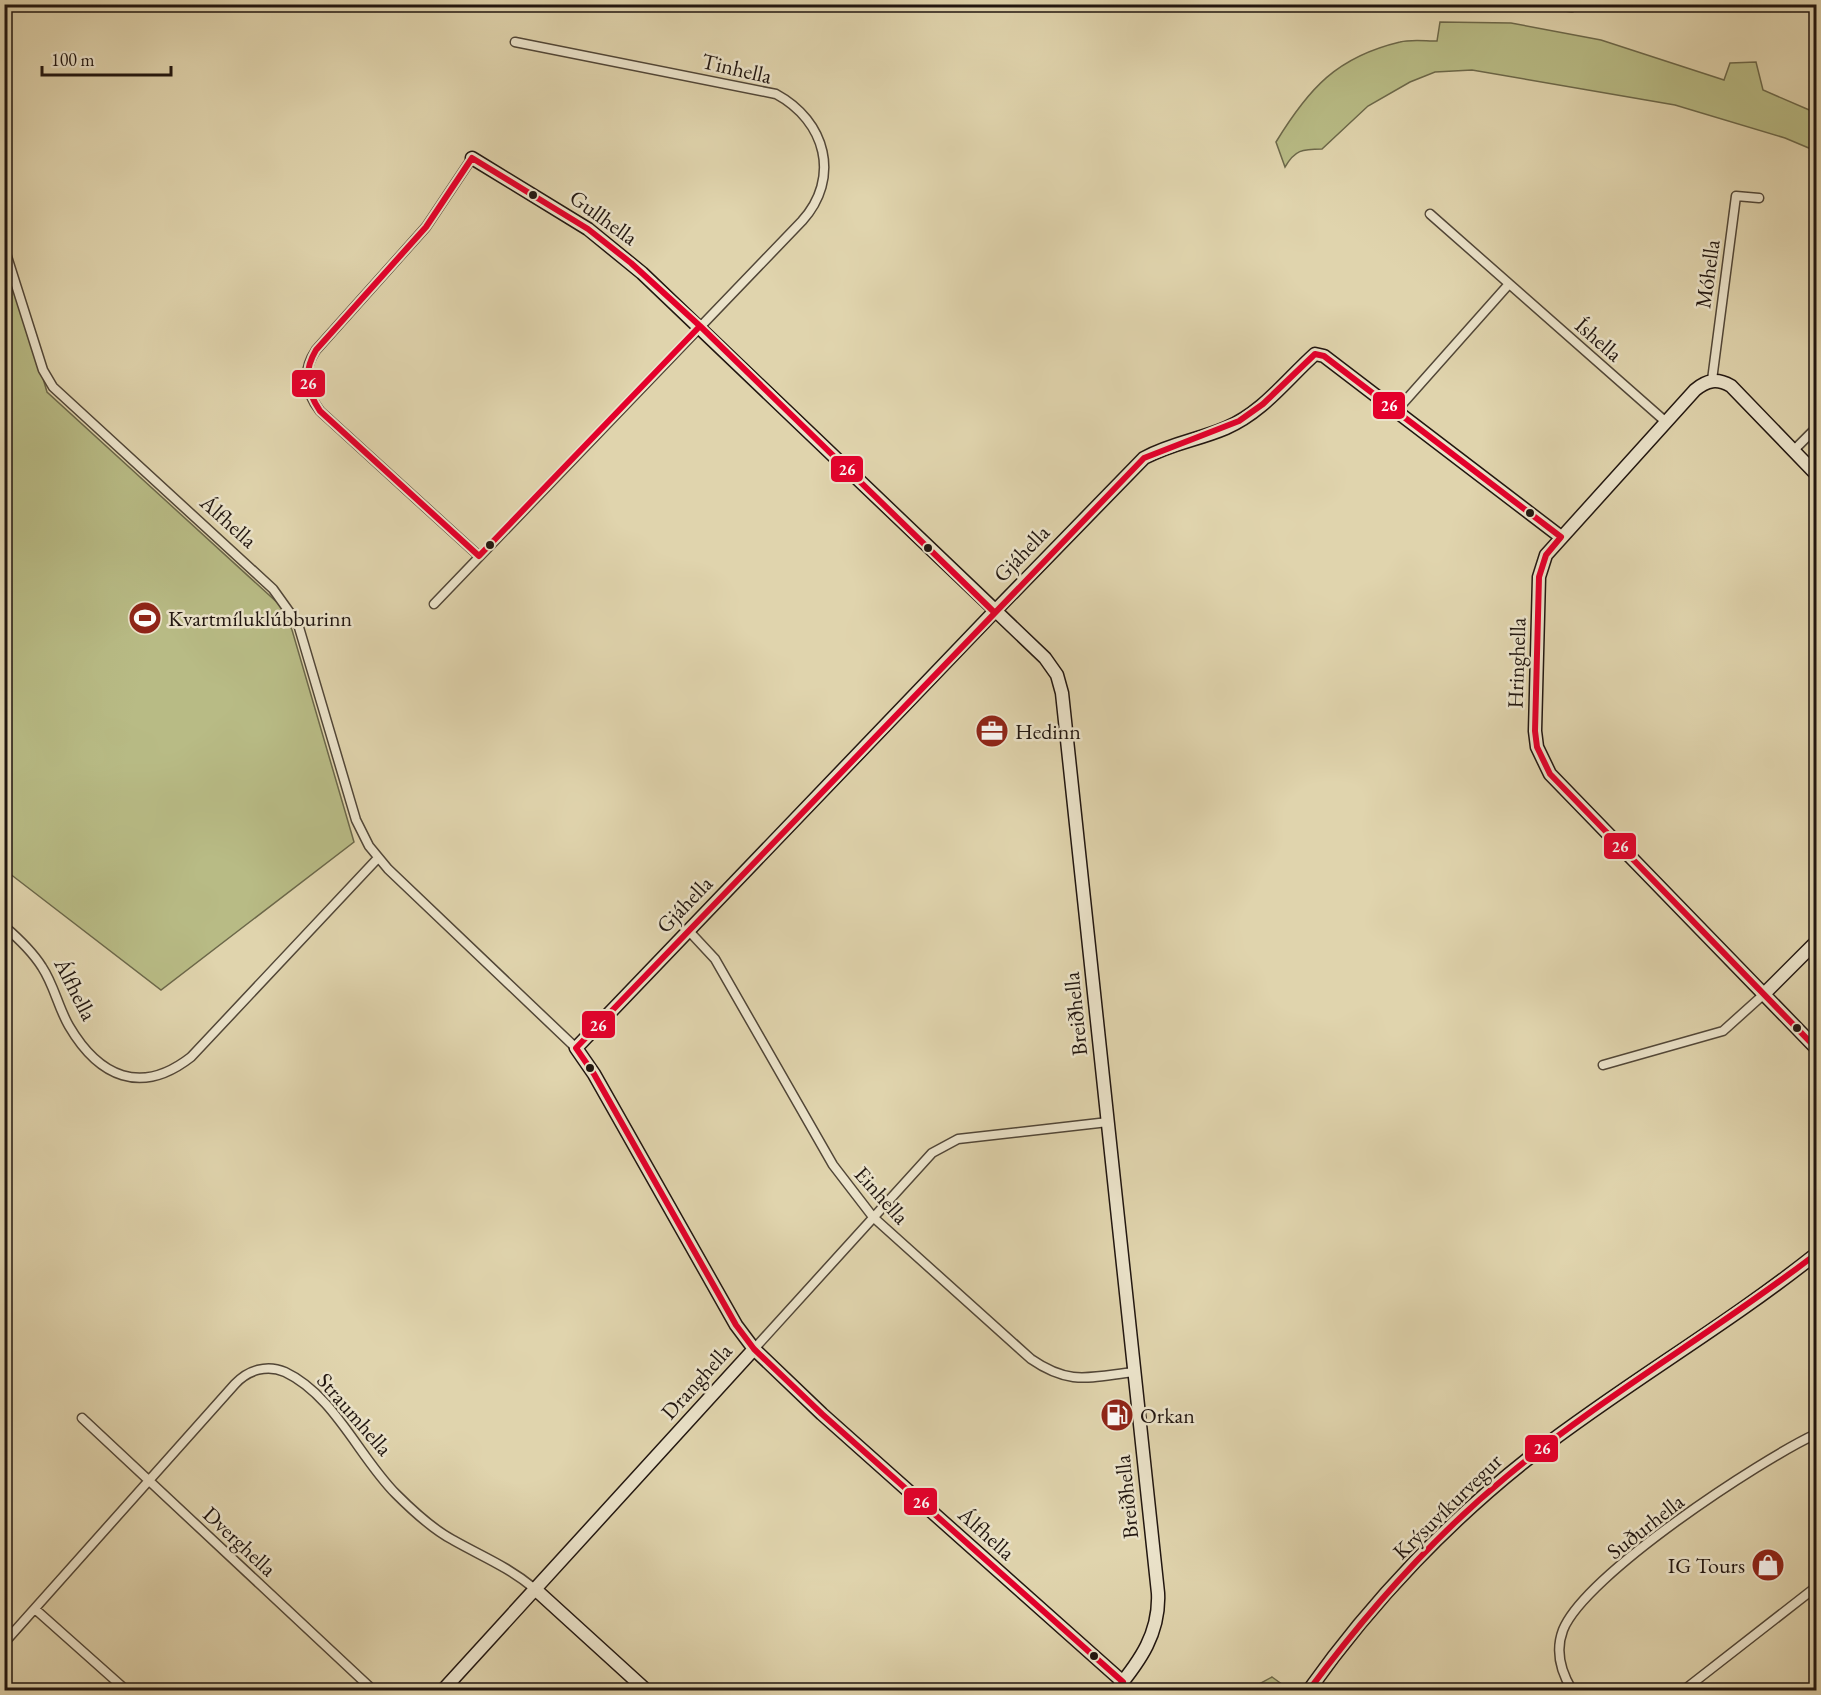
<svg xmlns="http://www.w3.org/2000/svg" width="1821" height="1695" font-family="'EB Garamond',serif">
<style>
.green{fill:#b8bb85;stroke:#6c684a;stroke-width:1.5}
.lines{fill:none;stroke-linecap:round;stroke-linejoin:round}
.street-casing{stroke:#514637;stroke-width:11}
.secondary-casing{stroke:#211610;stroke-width:15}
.street{stroke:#ebe3ca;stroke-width:8}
.secondary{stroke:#ebe3ca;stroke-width:12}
.bus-1-casing{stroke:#ebe3ca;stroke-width:10}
.bus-1{stroke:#e4002b;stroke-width:6}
.bus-dot{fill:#211610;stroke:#ebe3ca;stroke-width:2}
.labels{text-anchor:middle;stroke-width:5;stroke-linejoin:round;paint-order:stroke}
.street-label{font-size:22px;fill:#211610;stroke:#ebe3ca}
.poi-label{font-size:22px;fill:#211610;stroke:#ebe3ca;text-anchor:start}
.line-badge{stroke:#ebe3ca;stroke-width:2}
.badge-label{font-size:16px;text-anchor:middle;font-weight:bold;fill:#fff}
</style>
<rect width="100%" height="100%" fill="#e0d4ad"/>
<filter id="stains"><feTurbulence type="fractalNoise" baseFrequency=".00333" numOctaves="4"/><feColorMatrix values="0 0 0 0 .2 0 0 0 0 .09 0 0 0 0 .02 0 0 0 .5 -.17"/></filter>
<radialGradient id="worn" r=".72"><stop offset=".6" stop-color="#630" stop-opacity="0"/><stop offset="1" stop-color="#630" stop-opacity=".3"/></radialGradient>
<path class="green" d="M1440 22 1511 23 1601 40 1724 80 1730 63 1756 62 1763 90 1814 112 1816 110V151L1785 138 1675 105 1472 70 1435 72 1410 82 1368 106 1322 149C1302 149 1295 150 1285 167L1276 142C1309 88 1337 57 1400 42 1411 39 1425 41 1437 41Z
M5 248 47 392 281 606 292 630 354 842 161 990 5 870Z
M1272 1677 1290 1690H1248Z"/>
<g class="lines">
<g class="street-casing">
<path id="street" d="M1540 4 1572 7 1576 4
M472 158 426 227 316 350C302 371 304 390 320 411L479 556
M1430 214 1666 422
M4 247 43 370 53 387 273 589 298 624 356 820 369 846 388 869 576 1048
M1712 380 1736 196 1759 198
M1397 410 1509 284
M1793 451 1816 428
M434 604 802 221C841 178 826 121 776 94L515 42
M4 926C18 938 32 951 42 967 54 985 58 1007 69 1026 99 1077 141 1096 191 1057L378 858
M688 930 715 959 833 1165 873 1217 1031 1359C1070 1386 1090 1377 1134 1372
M1603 1065 1723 1031 1763 995
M754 1349 932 1153 958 1139 1108 1122
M82 1418 373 1690
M35 1609 126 1690
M4 1643 235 1384C248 1370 267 1364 285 1372 334 1395 359 1457 396 1494 412 1510 432 1529 453 1540 483 1557 507 1566 535 1589
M1572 1690C1561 1672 1555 1651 1563 1630 1585 1575 1760 1460 1816 1434
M1684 1690 1816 1587"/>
</g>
<g class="secondary-casing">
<path id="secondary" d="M472 158 588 229 642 273 1045 658 1057 675 1062 693 1158 1593C1160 1633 1140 1661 1116 1690
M1816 474 1731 386C1717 378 1707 380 1695 390L1546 555 1539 577 1535 731 1537 747 1550 774 1816 1048
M1763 995 1816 942
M535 1589 646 1690
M1123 1682 822 1414 754 1349 736 1325 594 1074 576 1048 994 612 1144 458C1172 443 1198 440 1226 428 1263 412 1286 380 1315 354L1324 356 1561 537
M443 1690 754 1349
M1309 1690C1372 1601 1452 1517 1538 1451 1628 1382 1727 1325 1816 1254"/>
</g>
<use href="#street" class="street"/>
<use href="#secondary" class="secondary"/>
<g class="bus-1-casing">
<path id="bus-1" d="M472 158 588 229 631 263 700 326 479 556 320 411C306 390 303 372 316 350L426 227Z
M700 326 994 612
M1116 1690 1123 1682 822 1414 754 1349 736 1325 594 1074 576 1048 1144 458 1239 421 1263 404 1315 354 1324 356 1561 537 1546 555 1539 577 1535 731 1537 747 1550 774 1816 1048
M1309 1690C1367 1612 1431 1539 1506 1477 1604 1395 1715 1332 1816 1254"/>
</g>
<use href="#bus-1" class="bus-1"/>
</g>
<defs>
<g id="stadium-disc" transform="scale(1.725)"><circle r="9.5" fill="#8f2418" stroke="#ebe3ca"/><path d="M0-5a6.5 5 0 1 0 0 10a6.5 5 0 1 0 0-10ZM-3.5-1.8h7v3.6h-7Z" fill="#fff"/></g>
<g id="office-disc" transform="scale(1.725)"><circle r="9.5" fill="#8f2418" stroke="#ebe3ca"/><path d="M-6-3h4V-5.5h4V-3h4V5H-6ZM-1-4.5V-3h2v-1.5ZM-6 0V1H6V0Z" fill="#fff"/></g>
<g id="fuel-disc" transform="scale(1.725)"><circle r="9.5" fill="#8f2418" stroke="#ebe3ca"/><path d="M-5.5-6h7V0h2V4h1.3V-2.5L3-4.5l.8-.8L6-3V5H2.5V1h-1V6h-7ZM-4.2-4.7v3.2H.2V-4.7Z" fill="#fff"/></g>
<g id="shop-disc" transform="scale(1.725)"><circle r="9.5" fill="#8f2418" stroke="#ebe3ca"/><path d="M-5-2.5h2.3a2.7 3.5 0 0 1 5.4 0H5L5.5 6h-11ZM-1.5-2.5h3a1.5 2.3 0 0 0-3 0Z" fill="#fff"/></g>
</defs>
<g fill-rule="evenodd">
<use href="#stadium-disc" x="145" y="618"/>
<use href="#office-disc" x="992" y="731"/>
<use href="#fuel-disc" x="1117" y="1415"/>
<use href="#shop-disc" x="1768" y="1565"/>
</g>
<g class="bus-dot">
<circle cx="533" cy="195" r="5"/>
<circle cx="1530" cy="513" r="5"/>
<circle cx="490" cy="545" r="5"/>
<circle cx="928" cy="548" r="5"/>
<circle cx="1797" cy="1028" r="5"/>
<circle cx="590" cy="1068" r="5"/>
<circle cx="1094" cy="1656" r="5"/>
</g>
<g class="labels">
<g class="street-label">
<text transform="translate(737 68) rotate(13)" y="8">Tinhella</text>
<text transform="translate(604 217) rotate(36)" y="8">Gullhella</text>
<text transform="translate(1707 274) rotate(-82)" y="8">Móhella</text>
<text transform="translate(1599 339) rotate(41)" y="8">Íshella</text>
<text transform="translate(229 521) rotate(42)" y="8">Álfhella</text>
<text transform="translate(1021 553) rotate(-46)" y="8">Gjáhella</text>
<text transform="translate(1516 663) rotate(-88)" y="8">Hringhella</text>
<text transform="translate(684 904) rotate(-46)" y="8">Gjáhella</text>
<text transform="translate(76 989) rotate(63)" y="8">Álfhella</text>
<text transform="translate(1075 1014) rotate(-96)" y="8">Breiðhella</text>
<text transform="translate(882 1195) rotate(48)" y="8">Einhella</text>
<text transform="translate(696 1381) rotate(-48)" y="8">Dranghella</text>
<text transform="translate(355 1414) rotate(49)" y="8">Straumhella</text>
<text transform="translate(1126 1497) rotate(-96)" y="8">Breiðhella</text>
<text transform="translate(1447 1506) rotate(-44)" y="8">Krýsuvíkurvegur</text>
<text transform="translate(1645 1526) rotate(-38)" y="8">Suðurhella</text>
<text transform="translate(987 1533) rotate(42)" y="8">Álfhella</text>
<text transform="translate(240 1541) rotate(43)" y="8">Dverghella</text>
</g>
<g class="poi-label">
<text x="168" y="626">Kvartmíluklúbburinn</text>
<text x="1015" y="739">Hedinn</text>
<text x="1140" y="1423">Orkan</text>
<text x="1745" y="1573" text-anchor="end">IG Tours</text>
</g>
</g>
<g class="line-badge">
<rect x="291" y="369" width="35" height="29" rx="6" fill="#e4002b"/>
<rect x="1372" y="391" width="34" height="29" rx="6" fill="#e4002b"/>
<rect x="830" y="455" width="34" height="28" rx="6" fill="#e4002b"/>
<rect x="1603" y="832" width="34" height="28" rx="6" fill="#e4002b"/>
<rect x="581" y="1010" width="35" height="29" rx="6" fill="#e4002b"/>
<rect x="1524" y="1434" width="35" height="29" rx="6" fill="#e4002b"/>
<rect x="903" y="1487" width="35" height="29" rx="6" fill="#e4002b"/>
</g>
<g class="badge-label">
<text x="308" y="389">26</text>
<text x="1389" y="411">26</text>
<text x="847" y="475">26</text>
<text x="1620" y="852">26</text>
<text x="598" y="1031">26</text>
<text x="1542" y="1454">26</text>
<text x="921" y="1508">26</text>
</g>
<rect width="1821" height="1695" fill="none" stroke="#e0d4ad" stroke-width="24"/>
<rect x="6" y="6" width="1809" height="1683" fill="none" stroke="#211610" stroke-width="3"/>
<rect x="12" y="12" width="1797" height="1671" fill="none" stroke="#211610" stroke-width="1.5"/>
<path d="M42 66v9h129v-9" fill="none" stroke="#211610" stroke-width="3"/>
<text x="51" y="66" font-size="18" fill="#211610" stroke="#ebe3ca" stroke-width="4.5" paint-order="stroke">100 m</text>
<rect width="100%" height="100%" filter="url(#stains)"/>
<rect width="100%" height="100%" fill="url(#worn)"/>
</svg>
